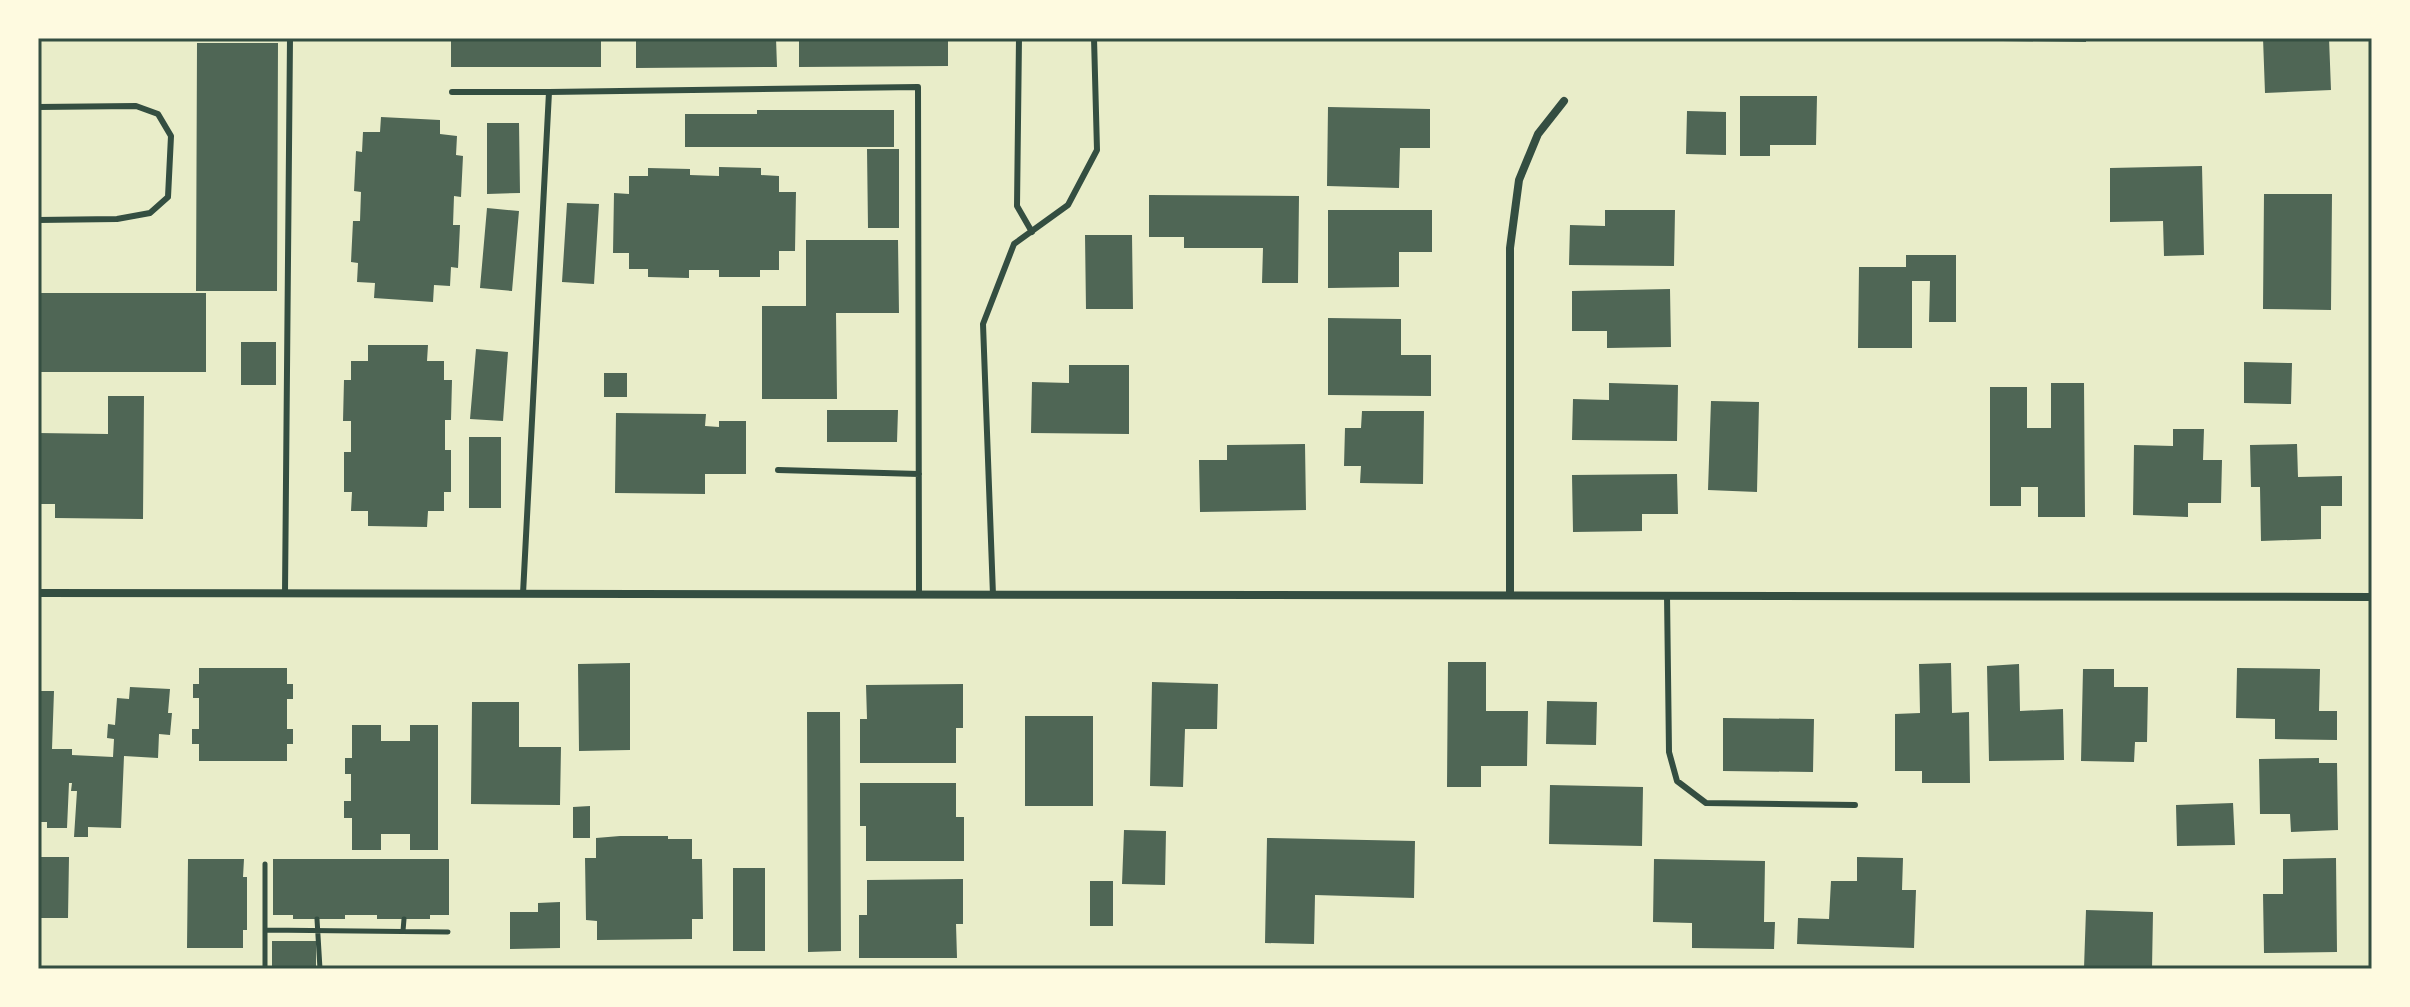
<svg xmlns="http://www.w3.org/2000/svg" width="2410" height="1007" font-family="Poppins,sans-serif">
<style>
.building{fill:#4f6655}
.lines{fill:none;stroke-linecap:round;stroke-linejoin:round}
.path{stroke:#344e41;stroke-width:5}
.service{stroke:#344e41;stroke-width:6}
.minor{stroke:#344e41;stroke-width:8}
.neatline{fill:none;stroke:#344e41;stroke-width:3}
</style>
<rect width="100%" height="100%" fill="#e9edc9"/>
<path class="building" d="M38 38H233V41H38Z
M451 38H601V67H451Z
M636 38H776L777 67 636 68Z
M799 38H948V66L799 67Z
M2002 38H2086V42L2002 41Z
M2263 38H2329L2331 90 2265 93Z
M197 43H278L277 291H196Z
M1740 96H1817L1816 145H1770V156H1740Z
M1328 107 1430 109V148H1400L1399 188 1327 186Z
M757 110H894V147H685V114H757Z
M1687 111 1726 112V155L1686 154Z
M381 117 440 120V134L457 136 456 155 463 156 461 197 454 196 453 225H460L458 268 451 267 450 286 434 285 433 302 374 298 375 283 357 282 358 263 351 262 353 221H360L361 192 354 191 356 151 362 152 363 132H380Z
M487 123H519L520 193 487 194Z
M867 149H899V228H868Z
M2202 166 2204 255 2164 256 2163 221 2110 222V168Z
M719 167 761 168V175L779 176V192H796L795 251H779V270H760V277H719V270H689V278L648 277V269H629V253H613L614 193 629 194V176H648V168L690 169V175L719 176Z
M2264 194H2332L2331 310 2263 309Z
M1149 195 1299 196 1298 283H1262L1263 248H1184V237H1149Z
M567 203 599 204 594 284 562 282Z
M487 208 519 211 512 291 480 288Z
M1328 210H1432V252H1399V287L1328 288Z
M1605 210H1675L1674 266 1569 265 1570 225 1605 226Z
M1085 235H1132L1133 309H1086Z
M806 240H898L899 313H836L837 399H762V306H806Z
M1906 255H1956V322H1929L1930 281H1912V348H1858L1859 267H1906Z
M1670 289 1671 347 1607 348V331H1572V291Z
M38 293H206V372H38Z
M1328 318 1401 319V355H1431V396L1328 395Z
M241 342H276V385H241Z
M368 345H428L427 361H444V380H452L451 420H445V450H451V492H444V511H428L427 527 368 526V511H351L352 492H344V452H351V421H343L344 380H351V361H368Z
M476 349 508 352 503 421 470 419Z
M2244 362 2292 363 2291 404 2244 403Z
M1069 365H1129V434L1031 433 1032 382 1069 383Z
M604 373H627V397H604Z
M1609 383 1678 385 1677 441 1572 440 1573 399 1609 400Z
M2051 383H2084L2085 517H2038V487H2021V506H1990V387H2027V428H2051Z
M108 396H144L143 519 55 518V504H38V433L108 434Z
M1711 401 1759 402 1757 492 1708 490Z
M827 410H898L897 442H827Z
M1362 411H1424L1423 484 1360 483 1361 466H1344L1345 428H1361Z
M616 413 706 414 705 426 719 427V421H746V474H705V494L615 493Z
M2173 429H2204L2203 460H2222L2221 503H2188V517L2133 515 2134 445 2173 446Z
M469 437H501V508H469Z
M1305 444 1306 510 1200 512 1199 460H1227V445Z
M2297 444 2298 477 2342 476V506H2321V539L2261 541 2260 487H2251L2250 445Z
M1677 474 1678 514H1642V531L1573 532 1572 475Z
M1448 662H1486V711H1528L1527 766H1481V787H1447Z
M630 663V750L579 751 578 664Z
M1951 663 1952 713 1969 712 1970 783H1922V771H1895V714L1920 713 1919 664Z
M2019 664 2020 711 2063 709 2064 760 1989 761 1987 666Z
M199 668H287V684H293V699H287V729H293V744H287V761H199V744H192V729H199V698H193V684H199Z
M2237 668 2320 669 2319 711H2337V740L2275 739V719L2236 718Z
M2083 669H2114V687H2148L2147 742H2135L2134 762 2081 761Z
M1152 682 1218 684 1217 729H1185L1183 787 1150 786Z
M963 684V728H956V763H860V719H867L866 685Z
M130 687 170 689 168 713H172L170 735 159 734 158 758 124 756 121 828 88 827V837H74L77 791H71L72 783H69L67 828H47V822H38V691H54L52 749H72V755L113 757 114 739 107 738 108 724 115 725 117 698 129 699Z
M1547 701 1597 702 1596 745 1546 744Z
M472 702H519V747H561L560 805 471 804Z
M807 712H840L841 951 808 952Z
M1025 716H1093V806H1025Z
M1723 718 1814 719 1813 772 1723 771Z
M352 725H381V741H410V725H438V850H410V834H381V850H352V818H344V801H351V774H345V758H352Z
M2319 758V763H2337L2338 830 2291 832 2290 814H2260L2259 759Z
M860 783H956V817H964V861H866V826H860Z
M1550 785 1643 787 1642 846 1549 844Z
M2233 803 2235 845 2177 846 2176 805Z
M590 806V838H573V807Z
M1124 830 1166 831 1165 885 1122 884Z
M620 836H668V839H692V859H702L703 919H692V939L597 940V921L586 920 585 858H596V838Z
M1267 838 1415 841 1414 898 1315 895 1314 944 1265 943Z
M38 857H69L68 918H38Z
M1857 857 1903 858 1902 890H1916L1914 948 1797 944 1798 918 1829 919 1831 881H1857Z
M2336 858 2337 952 2264 953 2263 894H2283V859Z
M188 859H244L243 877H247V930H243V948H187Z
M273 859H449V915H430V919H377V915H345V919H293V915H273Z
M1654 859 1765 861 1764 922H1775L1774 949 1692 948V923L1653 922Z
M733 868H765V951H733Z
M963 879V924H956L957 958H859V915H867V880Z
M1090 881H1113V926H1090Z
M560 902V948L510 949V912H538V903Z
M2086 910 2153 912 2152 969 2084 968Z
M272 941H316V969H272Z"/>
<g class="lines">
<path class="path" d="M317 919 320 969
M265 930 448 932
M403 931 404 919
M265 969V864"/>
<path class="service" d="M1019 38 1017 206 1032 232
M452 92H549L523 594
M549 92 918 87 919 595
M38 107 136 106 158 114 171 136 168 197 150 213 117 219 38 220
M778 470 919 474
M285 593 290 38
M993 595 983 324 1014 244 1068 205 1097 150 1094 38
M1667 595 1669 752 1677 781 1706 803 1855 805"/>
<path class="minor" d="M38 593 2372 597
M1510 595V248L1519 180 1538 134 1564 101"/>
</g>
<rect width="2410" height="1007" fill="none" stroke="#fefae0" stroke-width="80"/>
<rect x="40" y="40" width="2330" height="927" class="neatline"/>
</svg>
